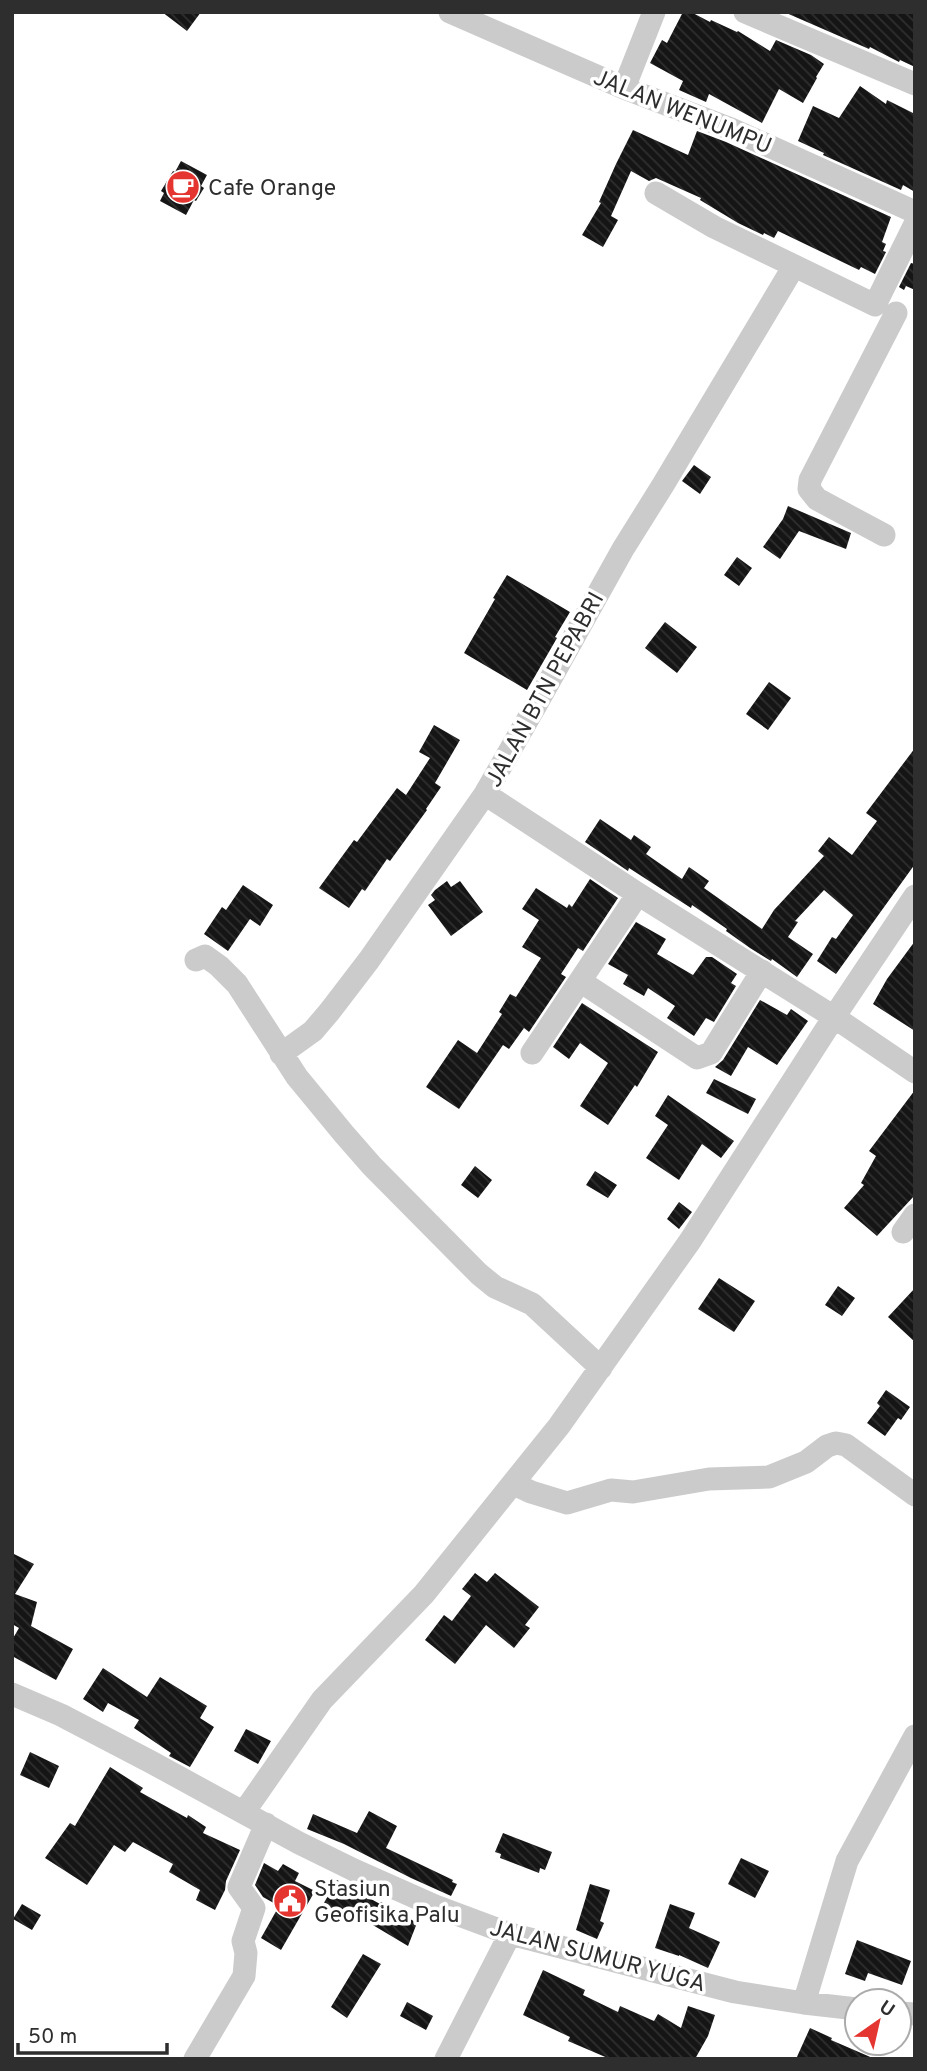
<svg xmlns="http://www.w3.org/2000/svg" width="927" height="2071" font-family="Overpass,sans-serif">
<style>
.building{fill:url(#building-back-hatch)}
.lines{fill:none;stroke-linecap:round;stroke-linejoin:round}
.minor{stroke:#cbcbcb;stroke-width:23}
.labels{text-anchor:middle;stroke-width:7;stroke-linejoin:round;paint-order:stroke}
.street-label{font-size:23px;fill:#2e2e2e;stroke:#fff}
.poi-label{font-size:23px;fill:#2e2e2e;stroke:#fff;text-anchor:start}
</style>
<defs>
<pattern id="building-back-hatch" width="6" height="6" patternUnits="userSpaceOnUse" patternTransform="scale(1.75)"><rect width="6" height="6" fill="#151515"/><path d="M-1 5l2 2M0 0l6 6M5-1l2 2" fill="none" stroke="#2f2f2f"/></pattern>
</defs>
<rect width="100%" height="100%" fill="#fff"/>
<path class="building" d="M162 12H201L187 31Z
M683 12H691L710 22 711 20 737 32 738 31 770 51 776 40 811 55 824 64 816 77 817 78 803 103 779 89 762 123 709 94 706 102 679 90 683 81 650 63 662 40 667 43Z
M784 12H915V67L900 60 899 62 870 47 869 49Z
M860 86 886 104 887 100 915 114V192L903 185 901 190 823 155 824 153 798 141 813 106 839 118Z
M633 130 688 155 697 131 726 142 891 217 882 242 886 244 883 251 886 252 875 274 861 267 859 270 778 231 774 238 764 233 763 235 738 223 700 200 701 198 656 178 649 181 631 171 611 216 618 220 603 247 582 235 601 203 599 202 616 164Z
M181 161 207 175 201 186 204 188 196 201 194 200 186 215 160 201 164 193 161 191 173 171 175 172Z
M911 263 915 264V290L906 286 904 290 899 287Z
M694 465 711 477 700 494 682 481Z
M788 506 851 533 846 549 799 531 780 559 763 547 783 519Z
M737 557 752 568 739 586 724 575Z
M507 575 570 612 555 637 557 638 527 690 464 653 495 599 493 598Z
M665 622 697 647 677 673 645 648Z
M769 682 791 698 768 730 746 714Z
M434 725 460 740 435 783 441 787 426 809 427 810 390 861 387 859 365 891 362 889 349 908 319 888 354 840 357 842 397 788 406 795 430 758 419 752Z
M915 748V864L836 974 817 961 832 937 836 939 853 915 824 890 795 921 798 922 788 937 813 954 797 977 772 959 771 961 750 948 726 931 727 929 692 905 691 908 629 868 628 871 585 842 600 819 631 840 634 835 651 847 646 854 682 879 689 867 709 881 704 888 762 929 774 910 824 856 818 851 829 837 852 855 877 821 866 813Z
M590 879 618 898 583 951 578 948 561 974 566 977 529 1032 524 1028 509 1049 503 1045 459 1109 426 1087 458 1040 477 1053 502 1014 499 1012 510 994 516 997 541 958 522 947 539 920 522 909 536 888 567 908 569 904 572 907Z
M447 881 451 887 460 881 483 912 451 936 428 905 435 900 431 895 435 890Z
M243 885 273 905 260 926 250 919 228 951 204 934 222 907 226 910Z
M636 922 666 939 657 954 693 975 706 957H712L737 974 731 983 736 986 714 1022 706 1018 694 1036 667 1018 675 1006 648 988 644 996 623 984 628 975 608 964Z
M915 941V1031L873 1004 887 979Z
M760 1000 787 1015 791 1009 808 1021 777 1065 748 1047 731 1076 715 1067 723 1060Z
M582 1003 658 1052 637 1087 635 1085 608 1125 580 1106 608 1063 580 1043 569 1059 553 1047Z
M714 1079 756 1099 748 1114 706 1093Z
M915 1090V1195L877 1236 844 1208 864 1185 861 1183 876 1156 869 1151Z
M668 1095 734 1141 721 1158 702 1144 679 1180 646 1158 668 1125 655 1116Z
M475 1166 492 1180 478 1198 461 1185Z
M595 1171 617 1185 608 1198 586 1185Z
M679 1202 692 1212 679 1229 667 1219Z
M719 1278 755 1301 734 1332 698 1309Z
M838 1286 855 1298 842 1316 825 1305Z
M915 1288V1342L888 1317Z
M886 1390 910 1407 901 1420 898 1418 885 1436 867 1423 880 1406 877 1403Z
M12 1553 34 1564 15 1594 37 1602 31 1626 73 1649 56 1680 12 1656V1640L19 1628 12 1624Z
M475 1573 487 1582 495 1573 539 1607 525 1625 530 1628 514 1648 486 1625 455 1664 425 1640 444 1615 452 1621 471 1596 462 1589Z
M103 1668 147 1697 160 1677 207 1706 200 1718 214 1727 190 1767 169 1756 171 1753 134 1728 139 1720 108 1703 103 1712 83 1699Z
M246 1729 271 1741 258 1764 234 1751Z
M30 1752 59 1766 49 1788 20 1775Z
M110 1767 143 1788 140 1792 187 1818 188 1815 206 1827 203 1833 240 1850 226 1881 225 1890 215 1910 196 1900 200 1890 169 1872 173 1864 133 1842 125 1852 114 1845 87 1885 45 1858 70 1823 75 1826Z
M369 1811 397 1826 386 1848 453 1880 452 1882 457 1884 451 1896 411 1878 344 1844 307 1829 313 1814 357 1833Z
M503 1833 552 1852 545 1870 540 1868 539 1873 500 1858 501 1854 495 1852Z
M741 1858 769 1871 755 1898 728 1884Z
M264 1863 278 1871 283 1864 299 1873 295 1881 315 1891 281 1950 261 1938 279 1906 263 1897 255 1885Z
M337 1880 380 1904 381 1902 417 1923 408 1946 351 1912 345 1922 321 1908Z
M590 1884 610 1890 600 1921 604 1923 597 1939 576 1930Z
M22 1904 41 1915 32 1930 13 1919Z
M670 1904 695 1913 689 1928 720 1942 708 1968 679 1955V1956L655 1948Z
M857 1940 911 1961 902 1985 868 1973 865 1981 845 1974Z
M363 1954 381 1964 347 2018 331 2007Z
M543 1970 585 1990 583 1995 618 2012 620 2006 654 2021 658 2014 681 2028 688 2006 715 2015 708 2036 695 2059H610L568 2041 570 2037 523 2015Z
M407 2002 433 2016 426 2030 400 2016Z
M810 2028 832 2038 831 2040 875 2059H796Z"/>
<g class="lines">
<path class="minor" d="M450 12 624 88 731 129 915 212
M745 12 915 84
M624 88 654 12
M656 193 714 227 875 305 915 224
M794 266 663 485 623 549 536 705 485 794 638 894 834 1017 915 1072
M884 535 817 499 809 489 810 480 896 313
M196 960 205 956 219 966 237 984 297 1077 344 1134 372 1166 479 1274 495 1287 532 1304 601 1368
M580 981 697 1058 711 1053 762 971
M532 1053 638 894
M281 1054 313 1031 330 1011 369 960 485 794
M903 1232 915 1215
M514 1484 531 1492 567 1503 611 1490 633 1492 709 1479 769 1477 806 1462 827 1446 836 1443 846 1445 915 1495
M12 1694 61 1715 151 1762 299 1843 354 1870 435 1906 510 1934 735 1992 804 2003 857 2009
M244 1812 322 1700 424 1594 559 1426 690 1241 834 1017 915 896
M804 2003 847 1861 915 1736
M899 2013 915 2014
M195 2059 244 1976 246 1953 243 1941 254 1908 239 1887 266 1824
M446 2059 510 1934"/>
</g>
<defs>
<g id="cafe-disc" transform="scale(1.75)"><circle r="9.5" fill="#e53530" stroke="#fff"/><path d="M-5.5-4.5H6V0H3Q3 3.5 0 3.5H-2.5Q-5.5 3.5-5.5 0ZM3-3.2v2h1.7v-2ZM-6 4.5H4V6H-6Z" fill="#fff"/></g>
<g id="civic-disc" transform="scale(1.75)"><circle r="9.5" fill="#e53530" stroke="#fff"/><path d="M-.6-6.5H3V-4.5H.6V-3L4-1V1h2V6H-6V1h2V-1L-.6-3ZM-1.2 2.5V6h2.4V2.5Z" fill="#fff"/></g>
</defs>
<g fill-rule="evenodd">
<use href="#cafe-disc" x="183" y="187"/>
<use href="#civic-disc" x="290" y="1901"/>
</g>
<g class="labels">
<g class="street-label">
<text transform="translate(683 111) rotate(22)" y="8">JALAN WENUMPU</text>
<text transform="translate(544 689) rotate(-61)" y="8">JALAN BTN PEPABRI</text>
<text transform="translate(598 1955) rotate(15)" y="8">JALAN SUMUR YUGA</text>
</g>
<g class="poi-label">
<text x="208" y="195">Cafe Orange</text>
<text x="314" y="1896">Stasiun<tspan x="314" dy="26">Geofisika Palu</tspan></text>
</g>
</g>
<rect width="927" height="2071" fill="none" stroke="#2e2e2e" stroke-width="28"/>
<g transform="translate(878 2022) rotate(34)"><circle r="33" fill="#ffffff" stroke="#ababab" stroke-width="2"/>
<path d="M0-5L12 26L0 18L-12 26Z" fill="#e53530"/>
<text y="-10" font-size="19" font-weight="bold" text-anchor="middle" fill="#2e2e2e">U</text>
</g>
<path d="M18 2043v10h149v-10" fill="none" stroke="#2e2e2e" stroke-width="3.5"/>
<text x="28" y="2043" font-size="21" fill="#2e2e2e" stroke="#ffffff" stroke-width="5" paint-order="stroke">50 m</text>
</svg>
